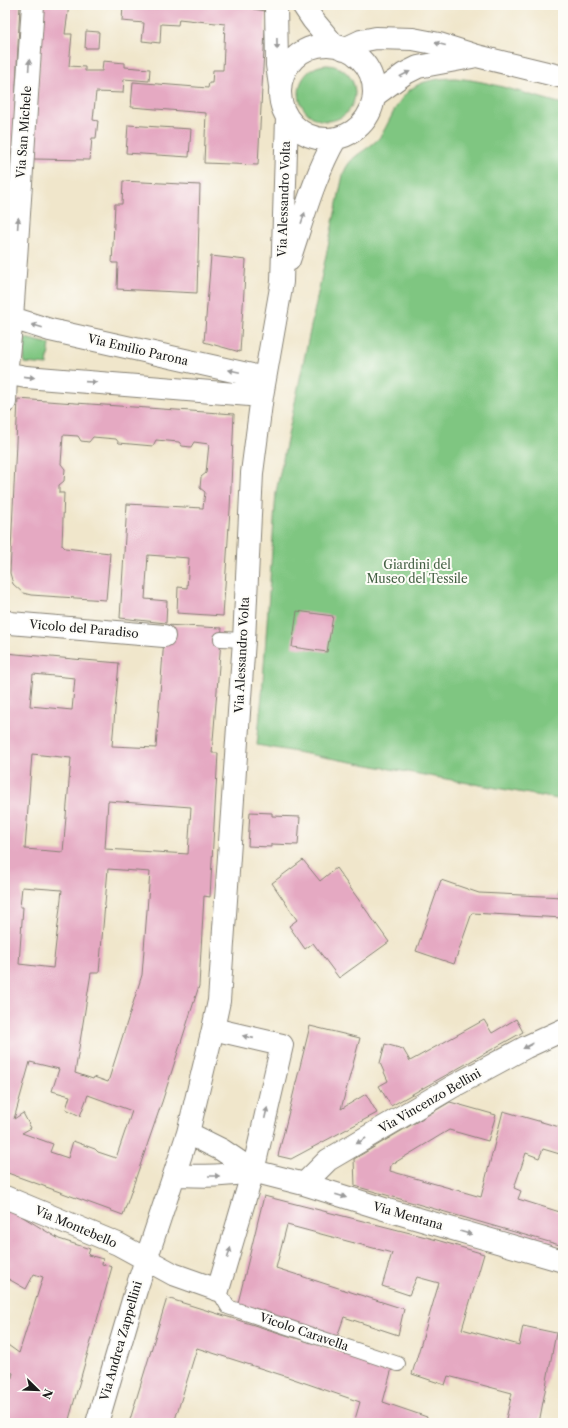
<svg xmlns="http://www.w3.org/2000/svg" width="568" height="1428" font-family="'Libre Caslon Text',serif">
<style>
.green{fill:#7fc681;stroke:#4e714e}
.building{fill:#e5a9c2;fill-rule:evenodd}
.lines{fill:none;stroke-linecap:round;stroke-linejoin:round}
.service-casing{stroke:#868174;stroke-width:16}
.minor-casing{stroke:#868174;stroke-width:24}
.service{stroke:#fff;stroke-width:14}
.minor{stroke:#fff;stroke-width:22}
.oneway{fill:#999}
.labels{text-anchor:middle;stroke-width:4;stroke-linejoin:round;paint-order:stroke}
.street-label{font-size:12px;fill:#1c1c1c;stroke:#fdfcf7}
.park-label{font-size:12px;fill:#446044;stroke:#fdfcf7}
</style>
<rect width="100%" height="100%" fill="#fdfcf7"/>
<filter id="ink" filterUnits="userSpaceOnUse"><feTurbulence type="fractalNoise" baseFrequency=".025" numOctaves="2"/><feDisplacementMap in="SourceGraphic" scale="8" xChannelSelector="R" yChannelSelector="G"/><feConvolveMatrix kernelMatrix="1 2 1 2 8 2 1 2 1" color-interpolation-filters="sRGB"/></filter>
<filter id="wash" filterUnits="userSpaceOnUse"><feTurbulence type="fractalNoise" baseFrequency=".012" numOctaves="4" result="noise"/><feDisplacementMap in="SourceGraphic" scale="16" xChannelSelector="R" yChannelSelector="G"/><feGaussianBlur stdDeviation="0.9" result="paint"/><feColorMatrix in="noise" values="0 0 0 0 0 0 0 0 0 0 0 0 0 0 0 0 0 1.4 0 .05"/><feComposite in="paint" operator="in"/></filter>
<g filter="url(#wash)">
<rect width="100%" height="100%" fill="#f0e6cb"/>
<path class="green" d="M299 93a28 28 0 1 1 56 0a28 28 0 1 1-56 0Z
M455 78C491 81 528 95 563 104V800L257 745 262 695 276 492 343 175C350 154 365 153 379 138 384 132 387 124 391 117 406 85 421 79 455 78Z
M25 338 50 344 47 365 24 363Z
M563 867V897H558Z"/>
<g id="blocks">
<path class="building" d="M5 5H20L11 186 5 265Z
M43 5H69L65 34H72L69 66 85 67V71H102L103 61 125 63V67L150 69 149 81 124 79 123 93 96 92 93 120 98 121 96 138H92L90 160 33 159Z
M123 5H254L253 9 266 11 258 165 204 163 206 113 131 107 133 82 208 88 209 83H212L213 70H223L225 24 179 19 178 25 161 24 160 43 142 41 144 23 122 21Z
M86 31 99 32 98 48H85Z
M128 125 191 129 189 157 126 153Z
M123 181 200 185 197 293 117 289 118 263H112L115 204H122Z
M211 256 246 260 240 352 204 342Z
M18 399 234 414 230 510 223 616 177 613 178 587 187 588 189 558 148 555 145 599 167 601 166 623 120 618 127 504 203 508 205 492 200 488 201 477 206 473 209 444 194 442 191 447 182 446 179 442 156 440 153 446 119 443 116 439 93 437 89 442 81 441 78 436 63 435 61 464 65 469 64 481 59 485V493H64L62 545 65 548 110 553 106 600 31 595 23 593 13 584 10 573Z
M297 611 333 616 327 652 292 647Z
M165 625 222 628 212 753H218L210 897 204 896 199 986 162 1102 123 1215 5 1172V653L119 663 112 746 156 748ZM33 674 75 678 72 710 30 706ZM32 754 71 758 63 852 25 849ZM108 801 191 807 188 854 105 849ZM108 869 150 872 142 975 108 1082 94 1077 93 1079 75 1073 91 973H99ZM22 887 62 890 53 968 19 964 23 907H20ZM30 1062 59 1069 52 1091 70 1096 66 1109 80 1116 88 1095 132 1111 116 1158 98 1152 95 1149 73 1141 68 1158 50 1152 53 1144 22 1133 31 1128 23 1113 14 1119Z
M250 812 272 813V816L300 817 298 845 271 844V847L248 846Z
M303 860 320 881 336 868 389 942 339 978 313 943 305 949 289 926 297 920 272 883Z
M441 880 479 893 563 897V918L472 913 454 964 416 951Z
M516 1019 523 1032 391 1106 379 1086 388 1081 380 1063 385 1044 403 1049 410 1061 484 1020 492 1033Z
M310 1026 360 1038 341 1109 366 1094 377 1113 291 1159 278 1156Z
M450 1102 496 1115 488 1141 449 1130 391 1165 390 1171 481 1197 503 1111 563 1128V1155L543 1149 539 1158 526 1153 514 1188 521 1191 518 1199 563 1213V1246L355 1186 354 1159Z
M264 1196 430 1238 484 1254 462 1329 519 1345 523 1326 556 1333 539 1423H505L512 1393 448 1376 445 1385 412 1374 439 1283 417 1277 409 1295 382 1286 392 1253 287 1225 276 1268 404 1309 398 1335 344 1317 336 1340 237 1307Z
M5 1209 18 1214 59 1239 90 1249 88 1255 103 1259 102 1264 112 1267 68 1423H5V1404L13 1373 5 1371V1343L19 1353 43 1277 34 1274 26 1289 5 1277Z
M167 1298 392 1368 383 1402 427 1417 425 1423H354L360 1402 288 1377 197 1348 174 1423H129Z
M562 1322H563V1334H560Z"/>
</g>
</g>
<g filter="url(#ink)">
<use href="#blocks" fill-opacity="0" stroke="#868174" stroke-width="1"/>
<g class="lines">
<g class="service-casing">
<path id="service" d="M221 639 244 640
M218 1290 228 1307 398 1364"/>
</g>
<g class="minor-casing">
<path id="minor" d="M276 5 277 65 280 86
M303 5 313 20 334 45
M280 92a47 47 0 1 1 94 0a47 47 0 1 1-94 0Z
M344 49 361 41 376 38 413 39 439 44 477 56 563 77
M374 96 404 74 418 67 472 57
M289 260C303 219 314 176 336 138
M12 318 50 330 265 378
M5 373 26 377 262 396
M5 402 6 374 12 318 33 5
M5 621 10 623 164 636
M188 1133 222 1150 253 1171 304 1184 384 1209 563 1261
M175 1175C204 1176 224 1177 253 1171
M304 1184 328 1160 452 1087 526 1047 563 1030
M5 1197 118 1244 173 1274 218 1290 253 1171 282 1045 213 1029
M97 1423 136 1290 188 1133 213 1029 219 1001 244 640 252 473 262 396 282 282 287 117"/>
</g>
<use href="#service" class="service"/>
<use href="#minor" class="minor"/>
</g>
<defs><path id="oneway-solid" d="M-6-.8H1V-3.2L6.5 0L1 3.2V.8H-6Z"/></defs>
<g class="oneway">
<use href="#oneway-solid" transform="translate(277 44) rotate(89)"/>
<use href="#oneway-solid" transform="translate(440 44) rotate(-165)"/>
<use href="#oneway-solid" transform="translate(29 65) rotate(-86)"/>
<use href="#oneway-solid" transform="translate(405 74) rotate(-28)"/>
<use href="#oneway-solid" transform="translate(303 218) rotate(-71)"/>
<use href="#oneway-solid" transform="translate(18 223) rotate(-86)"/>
<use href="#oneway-solid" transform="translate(37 326) rotate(-163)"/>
<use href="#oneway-solid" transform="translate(234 371) rotate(-168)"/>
<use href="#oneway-solid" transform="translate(29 377) rotate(6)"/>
<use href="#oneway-solid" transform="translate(91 382) rotate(4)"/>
<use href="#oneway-solid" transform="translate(248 1037) rotate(-167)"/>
<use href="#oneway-solid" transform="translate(528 1046) rotate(152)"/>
<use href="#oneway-solid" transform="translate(266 1113) rotate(-77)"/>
<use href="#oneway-solid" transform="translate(361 1141) rotate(150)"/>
<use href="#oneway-solid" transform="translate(214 1176)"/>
<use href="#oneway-solid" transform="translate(341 1196) rotate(17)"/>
<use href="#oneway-solid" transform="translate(466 1233) rotate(16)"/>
<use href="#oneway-solid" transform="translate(229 1253) rotate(-74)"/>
</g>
</g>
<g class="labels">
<g class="street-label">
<text transform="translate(24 132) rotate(-86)" y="4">Via San Michele</text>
<text transform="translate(284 199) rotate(-88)" y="4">Via Alessandro Volta</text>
<text transform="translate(138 350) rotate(13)" y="4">Via Emilio Parona</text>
<text transform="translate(84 629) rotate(5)" y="4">Vicolo del Paradiso</text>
<text transform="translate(242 655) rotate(-87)" y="4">Via Alessandro Volta</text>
<text transform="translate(430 1101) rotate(-30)" y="4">Via Vincenzo Bellini</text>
<text transform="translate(408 1216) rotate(16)" y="4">Via Mentana</text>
<text transform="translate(76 1227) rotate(23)" y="4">Via Montebello</text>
<text transform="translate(304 1332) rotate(19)" y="4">Vicolo Caravella</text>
<text transform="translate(121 1341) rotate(-74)" y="4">Via Andrea Zappellini</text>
</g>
<g class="park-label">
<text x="417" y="569">Giardini del<tspan x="417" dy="14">Museo del Tessile</tspan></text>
</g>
</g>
<rect width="568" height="1428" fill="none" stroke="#fdfcf7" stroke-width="20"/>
<g transform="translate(38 1390) rotate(113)" stroke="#fdfcf7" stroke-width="3" paint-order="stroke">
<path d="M0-3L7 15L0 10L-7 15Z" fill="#1c1c1c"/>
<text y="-6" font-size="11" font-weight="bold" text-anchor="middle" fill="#1c1c1c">N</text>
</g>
</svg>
